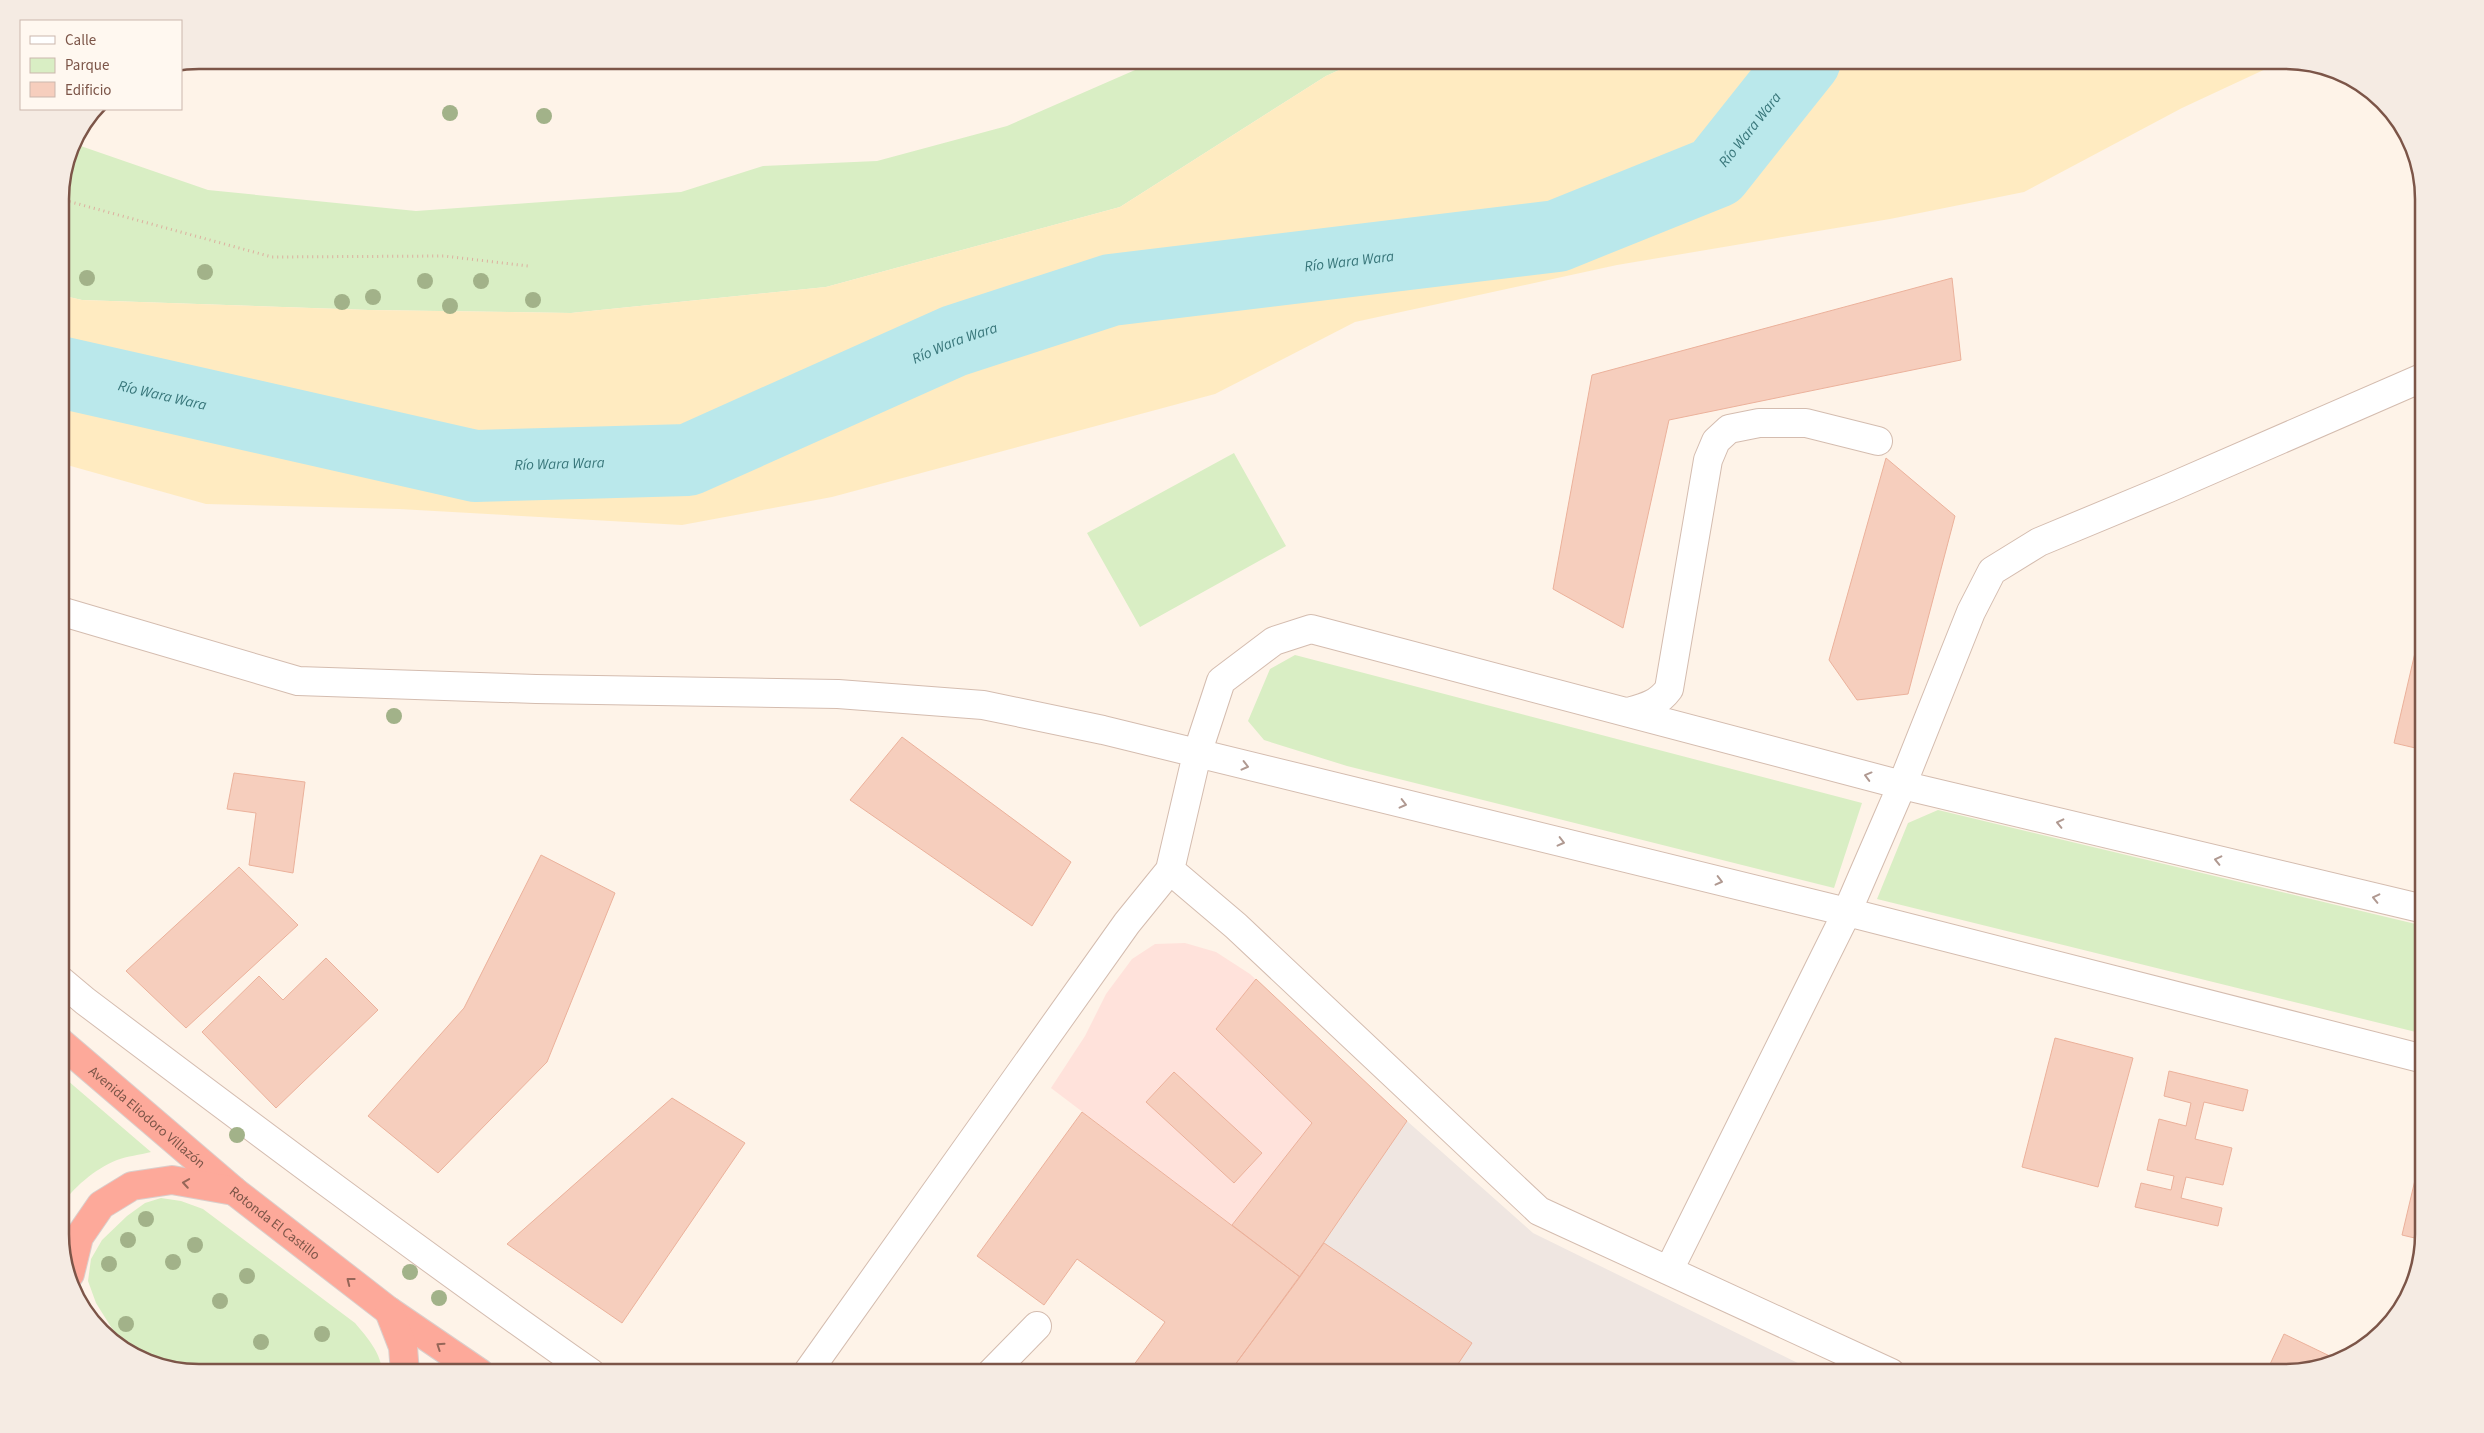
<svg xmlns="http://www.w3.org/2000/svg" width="2484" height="1433" font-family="'Source Sans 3',sans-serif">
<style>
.commercial{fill:#ffe2db}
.industrial{fill:#efe6e1}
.green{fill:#d9eec4}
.sand{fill:#ffebc1}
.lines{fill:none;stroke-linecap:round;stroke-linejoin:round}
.river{stroke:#bae8eb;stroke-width:72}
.building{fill:#f6cebd;stroke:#ebb19b}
.minor-casing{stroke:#d4bcaf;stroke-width:30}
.highway-casing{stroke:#dacfcc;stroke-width:30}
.path{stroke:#dcb09f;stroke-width:3;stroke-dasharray:1 4;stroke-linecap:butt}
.minor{stroke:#fff;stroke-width:28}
.highway{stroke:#fda99a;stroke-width:28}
.tree{fill:#a2b289}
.oneway{stroke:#b09991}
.oneway2{stroke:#966658}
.labels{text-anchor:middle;stroke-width:4;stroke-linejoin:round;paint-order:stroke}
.street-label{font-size:14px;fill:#7c5548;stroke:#fff8f0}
.water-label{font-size:15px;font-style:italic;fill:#38767a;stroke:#fff8f0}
.rim{fill:none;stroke:#7c5548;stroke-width:2.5}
</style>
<rect width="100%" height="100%" fill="#fef3e8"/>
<path class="commercial" d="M1185 943 1216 952 1250 974 1407 1121 1300 1277 1051 1088 1085 1036 1106 994 1132 959 1155 944Z"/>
<path class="industrial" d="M1407 1121 1533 1233 1818 1373H1229L1300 1277Z"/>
<path class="green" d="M1158 60H1361L1326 76 1120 207 826 287 571 313 369 310 82 300 60 295V190L72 143 208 190 416 211 681 192 763 166 877 161 1007 126Z
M1234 453 1286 546 1140 627 1087 533Z
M1295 655 1862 803 1834 888 1347 766 1264 740 1248 721 1270 669Z
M1938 810 2424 926V1034L1877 899 1908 823Z
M60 1074 151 1152C140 1155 127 1156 117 1160 95 1169 72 1188 60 1208Z
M161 1198 181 1201 203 1209 355 1323C367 1337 382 1354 382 1373H198L136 1356 111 1327 96 1303 88 1281 91 1259 102 1240 127 1216 145 1203Z"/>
<path class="sand" d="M1361 60H2285L2182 108 2024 192 1890 219 1617 265 1355 322 1215 394 832 497 682 525 399 509 206 504 60 463V295L82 300 369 310 571 313 826 287 1120 207 1326 76Z"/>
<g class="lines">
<path class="river" id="s1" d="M60 372 475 466 688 460 954 341 1111 290 1557 236 1716 172 1805 60"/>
</g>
<path class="building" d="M1952 278 1961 360 1669 420 1623 628 1553 589 1592 375Z
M1886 458 1955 516 1908 694 1857 700 1829 660Z
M2424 614V750L2394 743Z
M902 737 1071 862 1032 926 850 800Z
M234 773 305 782 293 873 249 865 256 813 227 809Z
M541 855 615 893 547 1062 438 1173 368 1116 464 1008Z
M239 867 298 925 186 1028 126 971Z
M326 958 378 1010 276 1108 202 1032 259 976 283 1000Z
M1256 979 1407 1121 1300 1277 1232 1225 1312 1123 1216 1029Z
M2055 1038 2133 1058 2098 1187 2022 1167Z
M2169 1071 2248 1090 2243 1111 2204 1102 2195 1139 2232 1148 2223 1185 2186 1177 2181 1198 2222 1208 2218 1226 2135 1207 2141 1183 2171 1190 2174 1176 2147 1170 2159 1119 2186 1126 2191 1103 2164 1096Z
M1174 1072 1262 1153 1234 1183 1146 1102Z
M672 1098 745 1143 622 1323 507 1244Z
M1082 1112 1300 1277 1229 1373H1128L1165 1322 1077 1259 1044 1305 977 1256Z
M2424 1142V1235L2423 1240 2402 1235Z
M1324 1243 1472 1343 1452 1373H1229Z
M2284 1334 2336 1359 2286 1373H2266Z"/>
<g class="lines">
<g class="minor-casing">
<path id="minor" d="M60 611 298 681 536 689 838 694 983 705 1103 730 1847 912 2424 1059
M1628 712C1646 707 1658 704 1669 689L1708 460 1716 441 1729 429 1759 423H1806L1878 441
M1170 870 1236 926 1539 1211 1891 1373
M60 980 85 1001C252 1127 420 1253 591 1373
M1669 1270 1847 912 1902 785 1971 612 1992 571 2039 542 2169 488 2424 377
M807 1373 1127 923 1170 870 1197 754 1221 681 1274 641 1311 629 1902 785 2424 909
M991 1373 1037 1326"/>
</g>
<g class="highway-casing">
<g id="highway">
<path id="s2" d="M60 1042 234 1191 389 1311 480 1373"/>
<path d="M70 1274 79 1237 101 1205 132 1186 172 1180 234 1191"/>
<path d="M389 1311 403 1347 405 1373"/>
</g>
</g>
<path class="path" d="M60 199 272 257 444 256 528 266"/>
<use href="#minor" class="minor"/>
<use href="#highway" class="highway"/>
</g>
<g class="tree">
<circle cx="450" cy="113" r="8"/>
<circle cx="544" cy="116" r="8"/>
<circle cx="205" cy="272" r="8"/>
<circle cx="87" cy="278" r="8"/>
<circle cx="425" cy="281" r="8"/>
<circle cx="481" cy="281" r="8"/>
<circle cx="373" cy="297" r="8"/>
<circle cx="533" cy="300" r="8"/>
<circle cx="342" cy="302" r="8"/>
<circle cx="450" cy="306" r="8"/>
<circle cx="394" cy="716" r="8"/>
<circle cx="237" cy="1135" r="8"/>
<circle cx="146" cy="1219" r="8"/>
<circle cx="128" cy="1240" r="8"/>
<circle cx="195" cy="1245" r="8"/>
<circle cx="173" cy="1262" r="8"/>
<circle cx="109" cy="1264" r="8"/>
<circle cx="410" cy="1272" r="8"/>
<circle cx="247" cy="1276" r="8"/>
<circle cx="439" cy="1298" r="8"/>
<circle cx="220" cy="1301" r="8"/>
<circle cx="126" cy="1324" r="8"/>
<circle cx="322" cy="1334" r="8"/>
<circle cx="261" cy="1342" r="8"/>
</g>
<defs><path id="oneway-chevron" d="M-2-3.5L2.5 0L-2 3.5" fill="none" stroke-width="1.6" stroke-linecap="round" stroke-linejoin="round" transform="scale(1.25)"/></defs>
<g class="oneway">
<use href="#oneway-chevron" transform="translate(1245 766) rotate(14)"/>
<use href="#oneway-chevron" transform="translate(1868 776) rotate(-165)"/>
<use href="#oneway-chevron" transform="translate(1403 804) rotate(14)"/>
<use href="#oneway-chevron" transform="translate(2060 823) rotate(-167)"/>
<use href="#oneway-chevron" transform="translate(1561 842) rotate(14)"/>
<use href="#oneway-chevron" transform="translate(2218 860) rotate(-167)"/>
<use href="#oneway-chevron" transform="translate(1719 881) rotate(14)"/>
<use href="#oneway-chevron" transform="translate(2376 898) rotate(-167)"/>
</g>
<g class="oneway2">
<use href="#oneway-chevron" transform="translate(186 1183) rotate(-171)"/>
<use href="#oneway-chevron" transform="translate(350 1281) rotate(-142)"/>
<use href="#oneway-chevron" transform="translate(440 1346) rotate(-146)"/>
</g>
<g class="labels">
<g class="street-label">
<text dy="5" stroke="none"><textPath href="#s2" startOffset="115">Avenida Eliodoro Villazón</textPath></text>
<text dy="5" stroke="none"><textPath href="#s2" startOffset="281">Rotonda El Castillo</textPath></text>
</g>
<g class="water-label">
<text dy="5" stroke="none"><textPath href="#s1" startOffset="1770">Río Wara Wara</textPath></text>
<text dy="5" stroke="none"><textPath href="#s1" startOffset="1335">Río Wara Wara</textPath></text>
<text dy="5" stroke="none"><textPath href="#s1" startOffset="930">Río Wara Wara</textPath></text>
<text dy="5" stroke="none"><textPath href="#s1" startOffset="105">Río Wara Wara</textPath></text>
<text dy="5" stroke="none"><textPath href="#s1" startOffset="510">Río Wara Wara</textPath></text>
</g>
</g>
<path d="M0 0H2484V1433H0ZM199 69H2285A130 130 0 0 1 2415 199V1234A130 130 0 0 1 2285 1364H199A130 130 0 0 1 69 1234V199A130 130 0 0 1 199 69Z" fill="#f5ebe3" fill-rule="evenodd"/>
<path class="rim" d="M199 69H2285A130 130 0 0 1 2415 199V1234A130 130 0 0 1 2285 1364H199A130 130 0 0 1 69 1234V199A130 130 0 0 1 199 69Z"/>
<rect x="20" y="20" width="162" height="90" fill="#fff8f0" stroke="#cbb7ad"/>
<rect x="30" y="36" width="25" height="8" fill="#ffffff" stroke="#cbb7ad"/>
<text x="65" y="45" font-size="15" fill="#7c5548">Calle</text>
<rect x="30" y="58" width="25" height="15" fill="#d9eec4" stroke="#cbb7ad"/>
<text x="65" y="70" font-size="15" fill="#7c5548">Parque</text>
<rect x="30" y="82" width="25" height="15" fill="#f6cebd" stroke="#cbb7ad"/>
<text x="65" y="95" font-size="15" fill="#7c5548">Edificio</text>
</svg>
